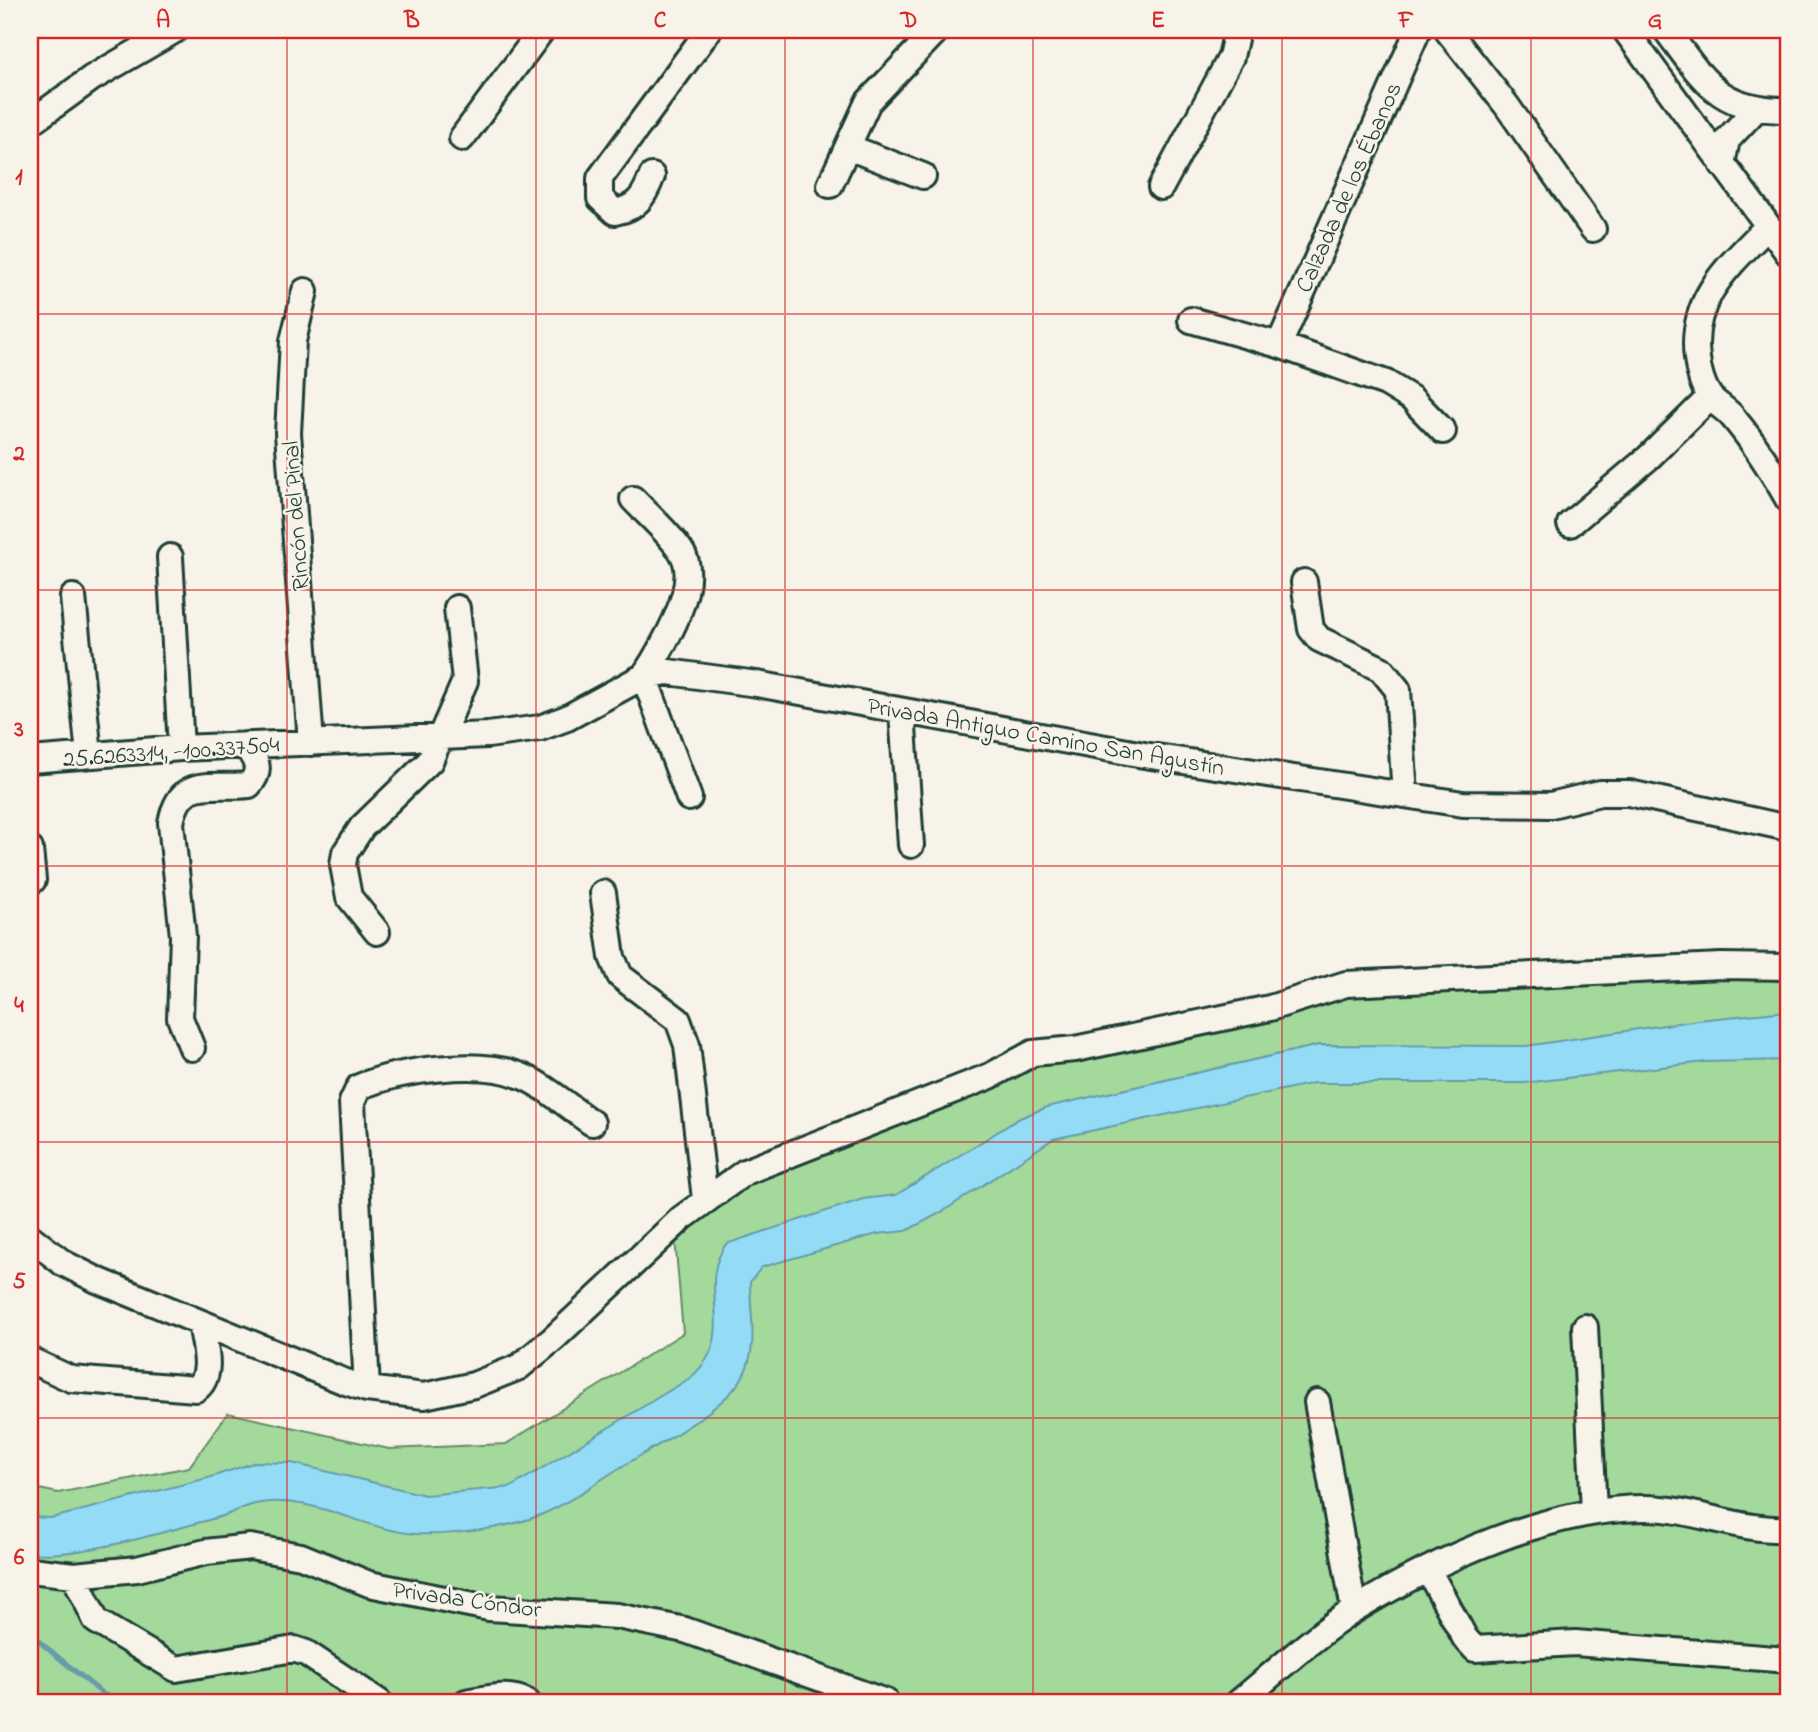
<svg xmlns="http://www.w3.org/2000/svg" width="1818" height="1732" font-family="'Indie Flower',sans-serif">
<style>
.green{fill:#a4d99c;stroke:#628b68;stroke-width:2}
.water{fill:#94dcf6;stroke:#659ca8;stroke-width:2}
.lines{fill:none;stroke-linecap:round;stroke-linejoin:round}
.stream{stroke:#659ca8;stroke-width:5}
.minor-casing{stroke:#1f3d34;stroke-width:30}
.minor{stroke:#f7f3e8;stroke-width:24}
.grid{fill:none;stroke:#d62828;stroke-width:2;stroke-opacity:0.55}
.labels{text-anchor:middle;stroke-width:5;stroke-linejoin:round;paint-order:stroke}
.street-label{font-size:24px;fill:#1f3d34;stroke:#f7f3e8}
.neatline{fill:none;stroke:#d62828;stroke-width:2.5}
.grid-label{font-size:23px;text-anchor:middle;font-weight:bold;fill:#d62828}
</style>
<rect width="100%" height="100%" fill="#f7f3e8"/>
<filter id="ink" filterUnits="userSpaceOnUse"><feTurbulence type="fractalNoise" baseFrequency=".0143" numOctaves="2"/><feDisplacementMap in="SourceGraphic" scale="14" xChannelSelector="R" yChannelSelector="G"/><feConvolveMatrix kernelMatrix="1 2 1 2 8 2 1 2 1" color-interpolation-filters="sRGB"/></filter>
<g filter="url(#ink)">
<path class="green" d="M1788 967V1702H30V1487L58 1493 189 1467 228 1413 389 1449 506 1444 683 1333 674 1226 705 1199 990 1076 1346 984Z"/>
<path class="water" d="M1788 1011V1060L1705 1062 1524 1083H1314L1053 1139 942 1212 906 1231 877 1234 762 1267 750 1282C750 1313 759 1347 743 1376 725 1411 648 1450 613 1472 591 1486 569 1503 545 1513 512 1528 451 1536 415 1534 362 1530 311 1492 255 1504 242 1507 229 1515 216 1518 166 1531 78 1559 30 1553V1517L52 1518 208 1478 256 1462 292 1463 425 1495 511 1487 690 1378C742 1334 694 1289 726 1244L863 1199 896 1195 1020 1118 1047 1107 1319 1045 1526 1046 1698 1020Z"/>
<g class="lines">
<path class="stream" d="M30 1634 103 1694 122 1702"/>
<g class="minor-casing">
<path id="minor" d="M1447 30 1507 106 1593 229
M1625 30 1788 253
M1666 30C1705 82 1718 110 1788 110
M30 123 92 78 175 30
M462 138 542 30
M848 147 923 176
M1722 164 1727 140 1755 110
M652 176C644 197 637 208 615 212L600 198V178L709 30
M830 185 868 102 937 30
M1161 187 1231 57 1237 30
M1767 227C1729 266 1689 299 1697 358 1698 370 1703 388 1711 398 1717 404 1725 409 1731 415 1754 442 1771 469 1788 499
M305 291 293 341 288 433 311 743
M1191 320 1279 345 1386 383 1412 399 1443 431
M1279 345 1418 30
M633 499C649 516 668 532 681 551 703 583 662 648 644 676L689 798
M1570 524 1648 458 1710 397
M170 557 181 748
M1304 582 1311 629 1319 639 1381 669 1398 690 1405 795
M73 597 89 755
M902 712 911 845
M30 760 181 748 488 735 540 728 567 718 644 676 668 672 757 684 1144 755 1463 804 1551 805 1600 793H1629L1788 828
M30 849 33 880
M603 893 612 957 620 976 678 1020 687 1045 705 1199
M377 932 349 897 343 865 345 853 362 827 430 761 465 681 457 608
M192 1048 180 1018 183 936 171 823C180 774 211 789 249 785 263 770 256 759 245 745
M30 1237 63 1263 97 1280 343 1381 367 1389 424 1396 474 1385 519 1367 553 1339 682 1218 745 1172 990 1076 1033 1053 1075 1049 1270 1008 1346 984 1721 966 1788 967
M1585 1327 1594 1512
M30 1360 71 1379 196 1389C215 1375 204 1344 201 1323
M367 1389 352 1102 359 1087C399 1070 478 1059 519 1075 542 1083 571 1109 592 1123
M1317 1402 1354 1610
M30 1570 74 1575 137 1569 206 1552 250 1547 301 1556 369 1584 489 1608 617 1616 685 1630 886 1702
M1428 1570 1465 1638 1475 1649 1575 1643 1788 1660
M74 1575 96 1621 176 1669 294 1649 306 1653 379 1702
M466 1702C486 1699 508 1692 527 1702
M1239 1702C1273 1674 1320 1631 1356 1609 1438 1559 1549 1508 1646 1508 1693 1508 1741 1532 1788 1529"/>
</g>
<use href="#minor" class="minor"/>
</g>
</g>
<path class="grid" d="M287 30V1702M536 30V1702M785 30V1702M1033 30V1702M1282 30V1702M1531 30V1702M30 314H1788M30 590H1788M30 866H1788M30 1142H1788M30 1418H1788"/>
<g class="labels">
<g class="street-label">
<text transform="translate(1348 187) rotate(-66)" y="8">Calzada de los Ébanos</text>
<text transform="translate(295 516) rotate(-94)" y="8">Rincón del Pinal</text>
<text transform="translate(1046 736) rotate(10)" y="8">Privada Antiguo Camino San Agustín</text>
<text transform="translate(171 751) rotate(-4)" y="8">25.6263314, -100.337504</text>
<text transform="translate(467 1599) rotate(8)" y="8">Privada Cóndor</text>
</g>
</g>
<rect width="1818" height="1732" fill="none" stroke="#f7f3e8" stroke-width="77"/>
<rect x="38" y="38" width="1742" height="1656" class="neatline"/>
<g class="grid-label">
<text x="163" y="27">A</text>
<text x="412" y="27">B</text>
<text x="660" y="27">C</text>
<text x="909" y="27">D</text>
<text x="1158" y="27">E</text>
<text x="1406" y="27">F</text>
<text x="1655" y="27">G</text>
<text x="19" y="184">1</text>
<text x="19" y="460">2</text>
<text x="19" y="736">3</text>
<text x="19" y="1012">4</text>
<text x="19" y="1288">5</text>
<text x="19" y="1564">6</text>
</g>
</svg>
